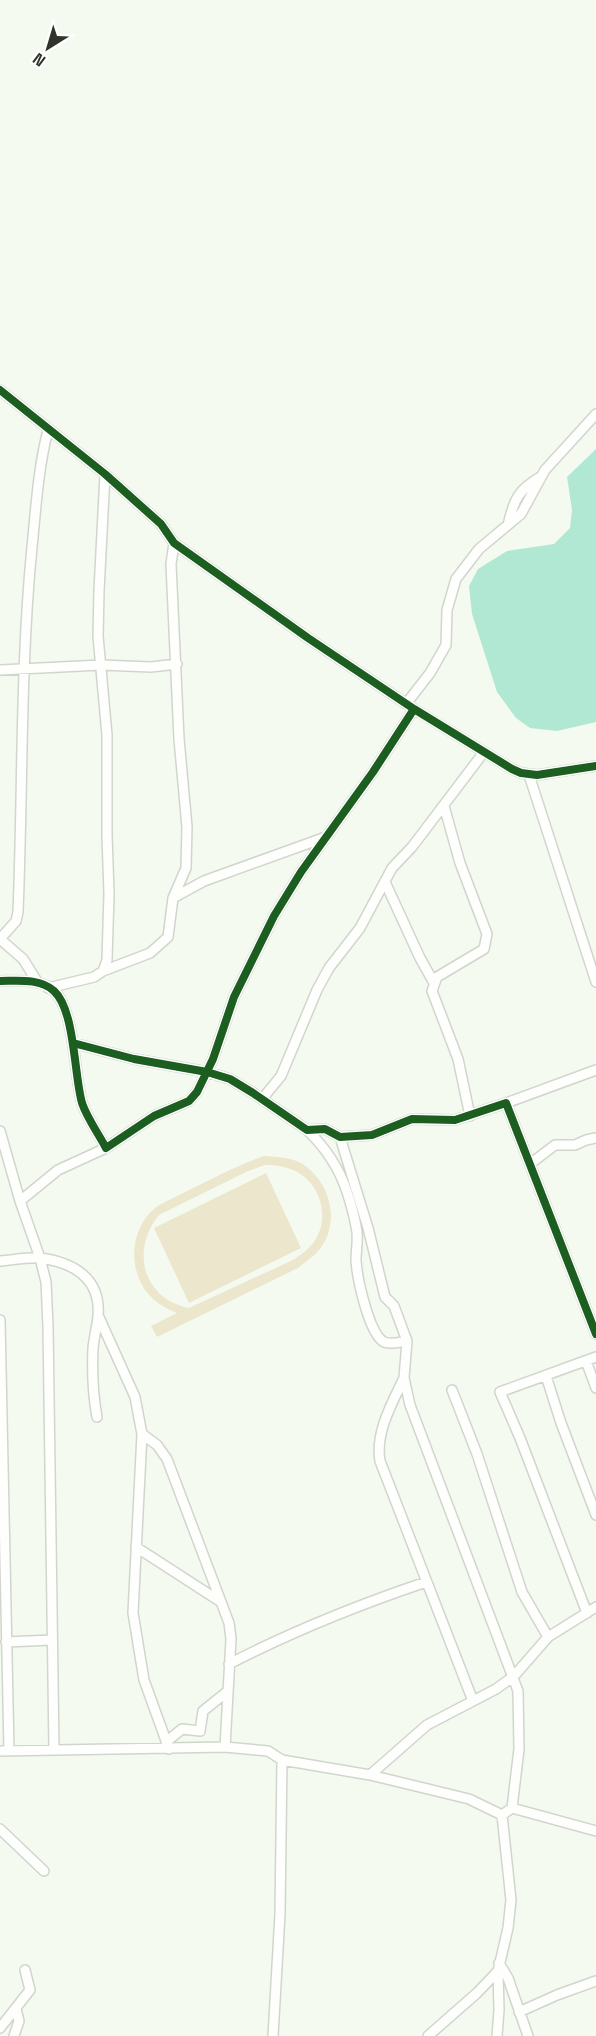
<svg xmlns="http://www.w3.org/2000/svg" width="596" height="2036" font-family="'Space Grotesk',sans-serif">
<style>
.green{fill:#ebe6cc;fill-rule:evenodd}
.water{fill:#b1e8d4}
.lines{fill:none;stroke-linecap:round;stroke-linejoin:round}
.minor-casing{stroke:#d1d6cc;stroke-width:12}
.minor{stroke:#fefefd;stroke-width:9}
.cycleway-casing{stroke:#fff;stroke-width:11}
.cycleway{stroke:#1b5e20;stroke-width:8}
</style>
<rect width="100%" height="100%" fill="#f5faf0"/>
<path class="green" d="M264 1156C277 1157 289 1157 301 1163 327 1179 339 1214 325 1241 319 1253 308 1260 298 1268L157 1337 151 1326 177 1313C156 1305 141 1291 136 1269 131 1248 137 1224 153 1210 160 1203 172 1199 181 1194 208 1181 235 1166 264 1156ZM265 1165C275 1165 283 1166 293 1170 318 1180 330 1213 317 1237 312 1247 302 1254 293 1260L189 1308C143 1299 130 1250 159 1215L248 1171Z
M266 1173 301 1248 189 1303 154 1228Z"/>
<path class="water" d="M596 449V722L557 731 530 728 516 718 497 692 472 614 469 586 478 569 507 551 554 544 570 528 572 510 567 477Z"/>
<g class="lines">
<g class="minor-casing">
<path id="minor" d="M0 390 105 474 161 524 174 543 308 638 414 709 512 769 521 773 537 775 596 766
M508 525C514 499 518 490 542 476
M0 670 101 665 151 667 177 664
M406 704 430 673 446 645 447 610 456 579 479 549 521 514 545 470 596 414
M529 775 596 982
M444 806 460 863 487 934 484 949 437 977 432 991 458 1059 470 1116
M385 882 420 958 434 983
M173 898 186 868 187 827 179 739 171 564 174 543
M0 939 16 921 18 912C23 790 20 669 32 547 36 508 38 469 48 430
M0 939 23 959 38 983
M103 971 150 953 168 937 173 898 204 881 326 837
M0 981C17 981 40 978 54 991 75 1010 74 1075 82 1103 87 1118 98 1133 106 1148L154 1116 189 1101 197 1092 213 1059 234 997 274 916 301 872 373 772 414 709
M48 988 94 977 103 971 107 960 109 894 107 835V735L98 636 99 591 105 474
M73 1043 134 1059 207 1072 230 1079 253 1093 307 1130 325 1129 340 1137 372 1135 412 1119 455 1120 506 1103 596 1334
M262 1099 281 1076 317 990 329 968 360 928 392 868 412 847 484 752
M506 1103 596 1070
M307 1130C325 1147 339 1168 347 1192 351 1204 355 1219 357 1232 358 1242 356 1251 356 1260 357 1278 369 1334 384 1342 391 1345 400 1342 407 1341
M0 1131 20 1201 40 1258 46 1282 48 1326 54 1750
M340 1137 368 1228 385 1297 394 1306 407 1341 404 1378 410 1405 518 1691 519 1749 512 1808
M530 1164 555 1145H575L586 1140 596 1138
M20 1201 58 1170 106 1148
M0 1261C13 1260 28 1257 41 1258 75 1263 101 1279 98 1316 97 1327 94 1337 93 1348 92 1370 93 1395 97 1417
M98 1315 135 1397 142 1434 133 1613 144 1680 169 1749
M0 1320 9 1751
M586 1361 596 1388
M546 1376 561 1423 596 1515
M404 1378C392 1403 375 1433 380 1461L473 1701
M452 1390 477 1454 522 1592 548 1637
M142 1434 157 1445 167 1459 229 1623 231 1639 225 1747
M136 1547 221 1602
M587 1613 520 1438 500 1392 596 1357
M6 1642 52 1640
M229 1664C293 1631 358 1605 426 1582
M166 1742 182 1729 200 1731 203 1711 228 1691
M0 1751 225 1747 268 1751 282 1760 370 1775 469 1799 502 1815 512 1808 596 1831
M370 1775 427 1725 496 1689 514 1676 548 1637 596 1607
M0 1829 44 1871
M499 1963 508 1978 528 2036
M519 2012 557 1995 596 1981
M0 2028 30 1990 25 1970
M14 2036 19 2021 16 2009
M273 2036 280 1914 282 1760
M428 2036 477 1993 498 1971
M497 2036 499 2010 498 1971 508 1928 511 1900 502 1815"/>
</g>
<use href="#minor" class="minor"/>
<g class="cycleway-casing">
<path id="cycleway" d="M0 390 105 474 161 524 174 543 308 638 414 709 512 769 521 773 537 775 596 766
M0 981C17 981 40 978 54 991 75 1010 74 1075 82 1103 87 1118 98 1133 106 1148L154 1116 189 1101 197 1092 213 1059 234 997 274 916 301 872 373 772 414 709
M73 1043 134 1059 207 1072 230 1079 253 1093 307 1130 325 1129 340 1137 372 1135 412 1119 455 1120 506 1103 596 1334"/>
</g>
<use href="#cycleway" class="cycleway"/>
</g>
<g transform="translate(48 48) rotate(217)" stroke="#ffffff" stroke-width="4.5" paint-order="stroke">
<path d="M0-4.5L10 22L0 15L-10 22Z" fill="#2f342b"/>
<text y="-9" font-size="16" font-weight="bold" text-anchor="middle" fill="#2f342b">N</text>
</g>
</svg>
